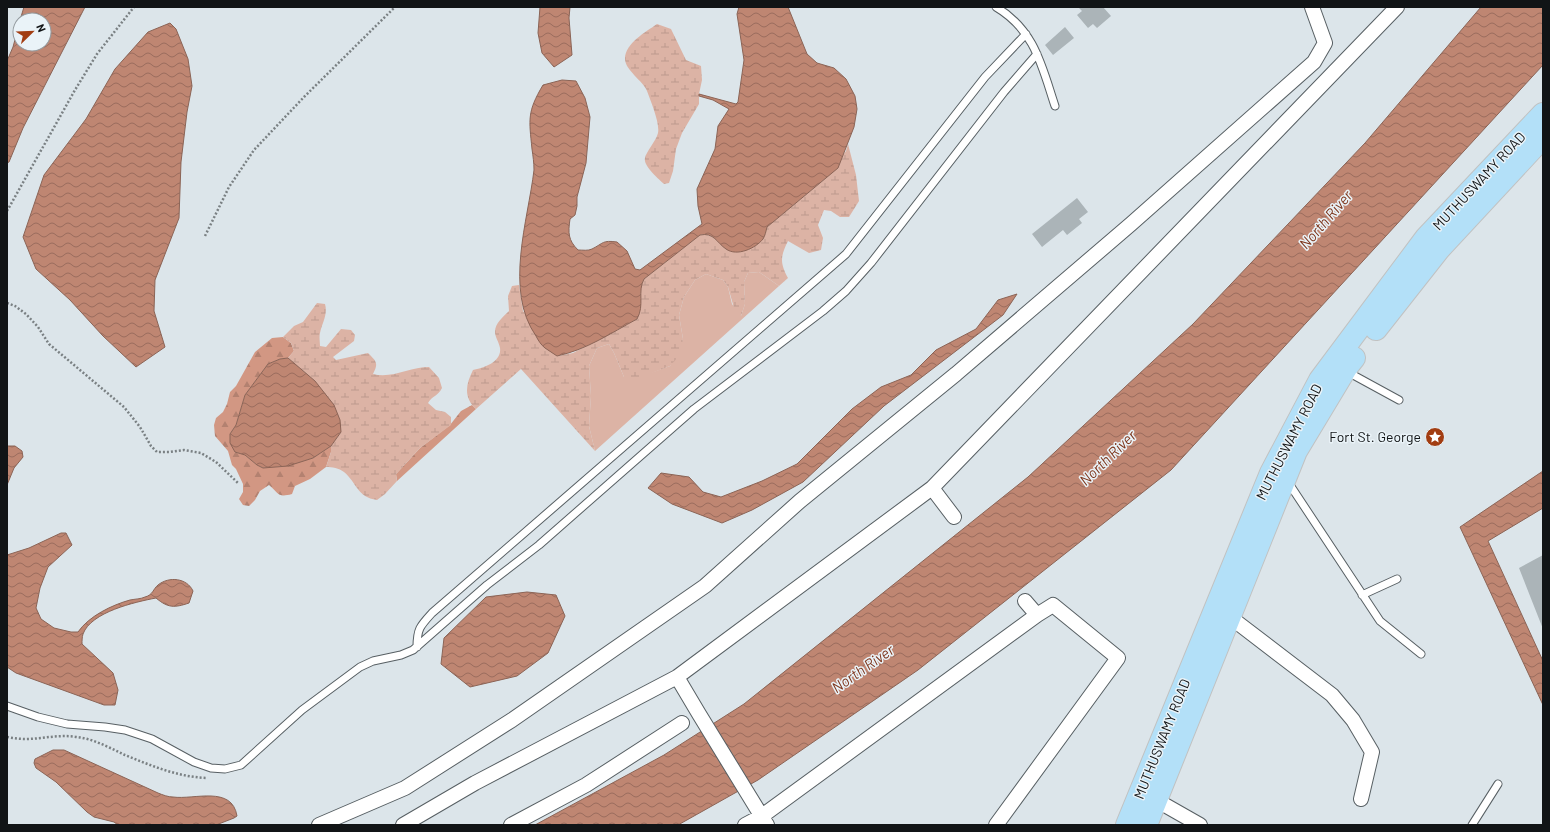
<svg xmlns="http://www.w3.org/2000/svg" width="1550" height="832" font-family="Barlow,sans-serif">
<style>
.grass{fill:#dcb3a5}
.forest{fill:url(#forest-firs)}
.wetland{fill:url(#wetland-marsh)}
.water{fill:url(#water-waves);stroke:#8b6456}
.building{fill:#abb4b8}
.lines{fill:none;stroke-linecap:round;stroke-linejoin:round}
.lane-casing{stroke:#575f63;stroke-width:9}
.street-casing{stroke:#575f63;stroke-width:16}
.primary-casing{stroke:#c1c2c2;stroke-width:24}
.path{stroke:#7a8083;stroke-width:2.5;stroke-dasharray:2 2;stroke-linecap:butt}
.lane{stroke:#fff;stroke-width:7}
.street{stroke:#fff;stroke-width:14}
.primary{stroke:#b3e0f8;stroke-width:22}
.labels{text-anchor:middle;stroke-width:3;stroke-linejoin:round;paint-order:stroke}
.street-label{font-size:14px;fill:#111416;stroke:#eaf3f8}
.poi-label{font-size:14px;fill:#111416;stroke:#eaf3f8;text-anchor:end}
.water-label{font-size:15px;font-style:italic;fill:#7e361c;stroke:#eaf3f8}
</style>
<defs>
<pattern id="forest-firs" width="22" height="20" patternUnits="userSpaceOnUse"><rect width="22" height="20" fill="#d29783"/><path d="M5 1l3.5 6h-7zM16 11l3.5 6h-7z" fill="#b38170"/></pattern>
<pattern id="wetland-marsh" width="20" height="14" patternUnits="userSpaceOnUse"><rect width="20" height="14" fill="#dcb3a5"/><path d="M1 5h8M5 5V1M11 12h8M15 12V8" fill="none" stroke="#bc998d"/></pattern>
<pattern id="water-waves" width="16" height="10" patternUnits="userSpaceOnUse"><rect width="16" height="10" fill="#bf8672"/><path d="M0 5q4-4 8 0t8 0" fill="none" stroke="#9a6c5d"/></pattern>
</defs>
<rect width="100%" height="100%" fill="#dce5ea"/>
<path class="grass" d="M759 272 779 286 595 451 589 426 591 396 589 366 597 348 609 344 614 353 624 377 653 372 670 366 683 339 679 315 684 297 695 280 706 274 723 280 728 287 732 304 741 316 745 304 744 282 748 273Z"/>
<path class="forest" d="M283 337 291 343 294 351 288 358 280 359 268 364 245 395 236 425 230 434 235 452 245 455 257 465 263 468 274 466 281 467 313 458 331 446V452L326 467 310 479 295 486 292 494C277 498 279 493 269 485L260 491 255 500 249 506 243 505 239 499 243 492V484L236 469 232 465 228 451 215 436 214 425 216 418 223 412 227 404 230 392 236 386 255 352 272 338Z
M472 405 476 409 397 481 396 474 420 448 450 425 461 411Z"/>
<path class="wetland" d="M657 24 671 29 686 60 701 66 702 80 699 94V104L682 133 676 149 673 171 669 183 664 184C659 179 643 166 645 158 646 152 656 141 658 133 660 123 651 102 647 91 643 81 625 70 625 59 625 43 646 32 657 24Z
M848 144 856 175 859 201 849 217H840L831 211 824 210 818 225 823 238 821 250 809 253 788 241C780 257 780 263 788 278L779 286 759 272 748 273 744 282 745 304 741 316 736 315 728 287 723 280 706 274 695 280 684 297 679 315 683 339 680 355 670 366 631 381 624 377 614 353 609 344 597 348 589 366 591 396 589 426 595 451 521 369 476 409C463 397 466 384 473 370 484 368 502 362 500 348 499 342 495 337 495 332 495 323 503 317 509 311L508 296 512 286 519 285 523 311 558 356 573 353 637 319 641 298V285L644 279 700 235C712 233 719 242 726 249L763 238 767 227 826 178 846 151Z
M317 303 325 304C328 315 322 323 320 333 319 337 320 342 320 346L326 347 341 329 351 330 355 335 354 341 333 357 336 360 368 353C376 361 379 363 373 374 392 379 410 367 429 367L439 378 442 388C438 396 432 396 428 403L436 410 445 412 451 417V425L420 448 396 474 397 481 385 494 377 500C357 497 357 483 344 472 339 468 332 467 326 467L331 452V446L341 432 315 381 288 358 294 351 291 343 283 337 294 326 303 322Z"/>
<path class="water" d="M24 7H85L23 128 9 162 7 163V61L13 47 20 21V44H44V20H20Z
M540 7H570L569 18 572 55 554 67 542 53 538 33Z
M739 7H788L807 54 817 63 834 68 846 79 855 96 857 109 854 127 838 168 767 227C766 231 765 236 763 239 756 248 737 257 726 249 717 243 714 232 700 235L644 279C637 292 645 305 637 319 611 333 586 350 557 356 553 353 549 351 545 348 541 345 538 340 536 336 504 290 528 221 534 170 534 163 533 156 532 149 529 119 527 112 543 85L562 80 576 81 585 98 590 117 586 163 577 197V206L575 215 570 219C568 233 568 240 578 250 583 250 588 251 592 249 604 243 602 240 617 242L627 251 635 269 640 270 702 224 698 206 697 189 715 149 718 126 729 109 713 100 699 96V94L736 104 738 102 744 60 737 14Z
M1481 7H1543V65L1171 470 918 670 758 780 678 825H535L664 755 744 704 1028 477 1193 324 1365 143Z
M170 23 176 29 188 59 192 86 187 112 181 162 179 218 155 280 154 311 165 347 136 367 103 336 70 300 36 269 23 237 44 175 86 119 115 69 148 32Z
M1017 294 1003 315 884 406 803 482 752 510 722 523 672 504 648 488 661 473 689 477 703 492 721 497 762 481 797 464 852 409 881 387 911 375 936 350 976 329 998 300Z
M288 358 315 381 334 405 340 420 341 432 331 446 313 458 288 466 263 468 257 465 245 455 235 452 230 443V434L236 425 245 395 268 364 280 359Z
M7 446H15L22 451 23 457 14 468 7 485Z
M1543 471V508L1488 541 1543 661V705L1460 527Z
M61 533H66L72 545 48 567 40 588 36 608 41 619 54 628 71 632H78C89 616 112 605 130 600 135 599 141 599 145 597 153 595 153 589 158 585 169 576 187 578 193 591L189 603C174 608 168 608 156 598 135 602 91 612 83 634 82 637 82 641 82 644L113 673 118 690 115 705H104L16 673 7 667V555L29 548Z
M527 592 556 595 565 616 548 653 517 676 470 687 441 664 444 638 486 597Z
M53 750H64L158 793C163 795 168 797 173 797 194 800 232 785 237 816L234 818 216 825H118L114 822 94 817 87 812 56 782 36 768 34 763 35 759Z"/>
<path class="building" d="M1078 7H1103L1111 16 1097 28 1093 24 1088 28 1077 15 1082 11Z
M1065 27 1074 38 1053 55 1045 45Z
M1077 198 1088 212 1079 219 1082 223 1067 235 1063 230 1042 247 1032 234Z
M1543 555V629L1519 568Z"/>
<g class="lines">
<g class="lane-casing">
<path id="lane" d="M996 7C1035 30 1042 67 1055 106
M1348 369 1355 376 1399 400
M1288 482 1380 621 1421 654
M1362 595 1397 579
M417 647C417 629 420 626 432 613L846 254 985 77 1026 34
M7 706 38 717 67 724 105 727 125 730 152 739 194 762 211 768 225 769 241 765 302 710 360 667 373 661 401 655 413 650 487 585 539 545 694 409 823 311 846 291 871 263 1004 92 1037 54
M1472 825 1498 784"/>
</g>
<g class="street-casing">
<path id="street" d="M932 488 954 517
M1025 601 1037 615
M1230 617 1332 695 1353 720 1372 752 1361 799
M677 677 699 714 767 825
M1156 800 1200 825
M319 825 405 788 512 720 705 586 800 501 956 374 1131 224 1314 62 1325 43 1312 7
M403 825 475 783 677 677 932 488 1397 7
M511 825 586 785 682 723
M745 825 762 816 1037 615 1053 605 1118 658 996 825"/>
</g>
<g class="primary-casing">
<path id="primary" d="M1376 329 1439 249 1543 137
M1127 825 1271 473 1320 380 1426 238 1543 114
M1146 825 1296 451 1346 368 1354 358"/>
</g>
<path class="path" d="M7 211 75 90 97 54 134 7
M205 236 229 187 254 150 304 97 395 7
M7 303 15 306 26 314 38 327 49 344 124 407 140 427 151 446 157 452H169L184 450 201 453 216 462 238 483
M7 737C13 738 19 739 25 739 43 739 59 734 77 737 94 739 110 748 125 755 152 766 178 777 207 778"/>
<use href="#lane" class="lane"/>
<use href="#street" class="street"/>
<use href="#primary" class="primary"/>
</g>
<defs>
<g id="sight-disc" transform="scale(1)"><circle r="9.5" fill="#a23d12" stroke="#eaf3f8"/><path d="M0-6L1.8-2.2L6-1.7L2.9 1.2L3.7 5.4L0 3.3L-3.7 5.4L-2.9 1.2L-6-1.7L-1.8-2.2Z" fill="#fff"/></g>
</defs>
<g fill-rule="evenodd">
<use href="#sight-disc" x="1435" y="437"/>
</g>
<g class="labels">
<g class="street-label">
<text transform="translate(1479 181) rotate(-47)" y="5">MUTHUSWAMY ROAD</text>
<text transform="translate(1289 442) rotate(-63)" y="5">MUTHUSWAMY ROAD</text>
<text transform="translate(1162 739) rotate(-68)" y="5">MUTHUSWAMY ROAD</text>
</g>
<g class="poi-label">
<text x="1421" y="442">Fort St. George</text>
</g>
<g class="water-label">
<text transform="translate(1326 220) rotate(-49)" y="5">North River</text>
<text transform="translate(1108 458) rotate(-44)" y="5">North River</text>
<text transform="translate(863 669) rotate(-35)" y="5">North River</text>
</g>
</g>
<rect width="1550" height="832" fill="none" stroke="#111416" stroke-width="16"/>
<g transform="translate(32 32) rotate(67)"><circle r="19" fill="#eaf3f8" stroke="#939a9e"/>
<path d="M0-3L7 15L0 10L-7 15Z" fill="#a23d12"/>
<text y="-6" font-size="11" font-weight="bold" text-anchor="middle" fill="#111416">N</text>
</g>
</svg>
